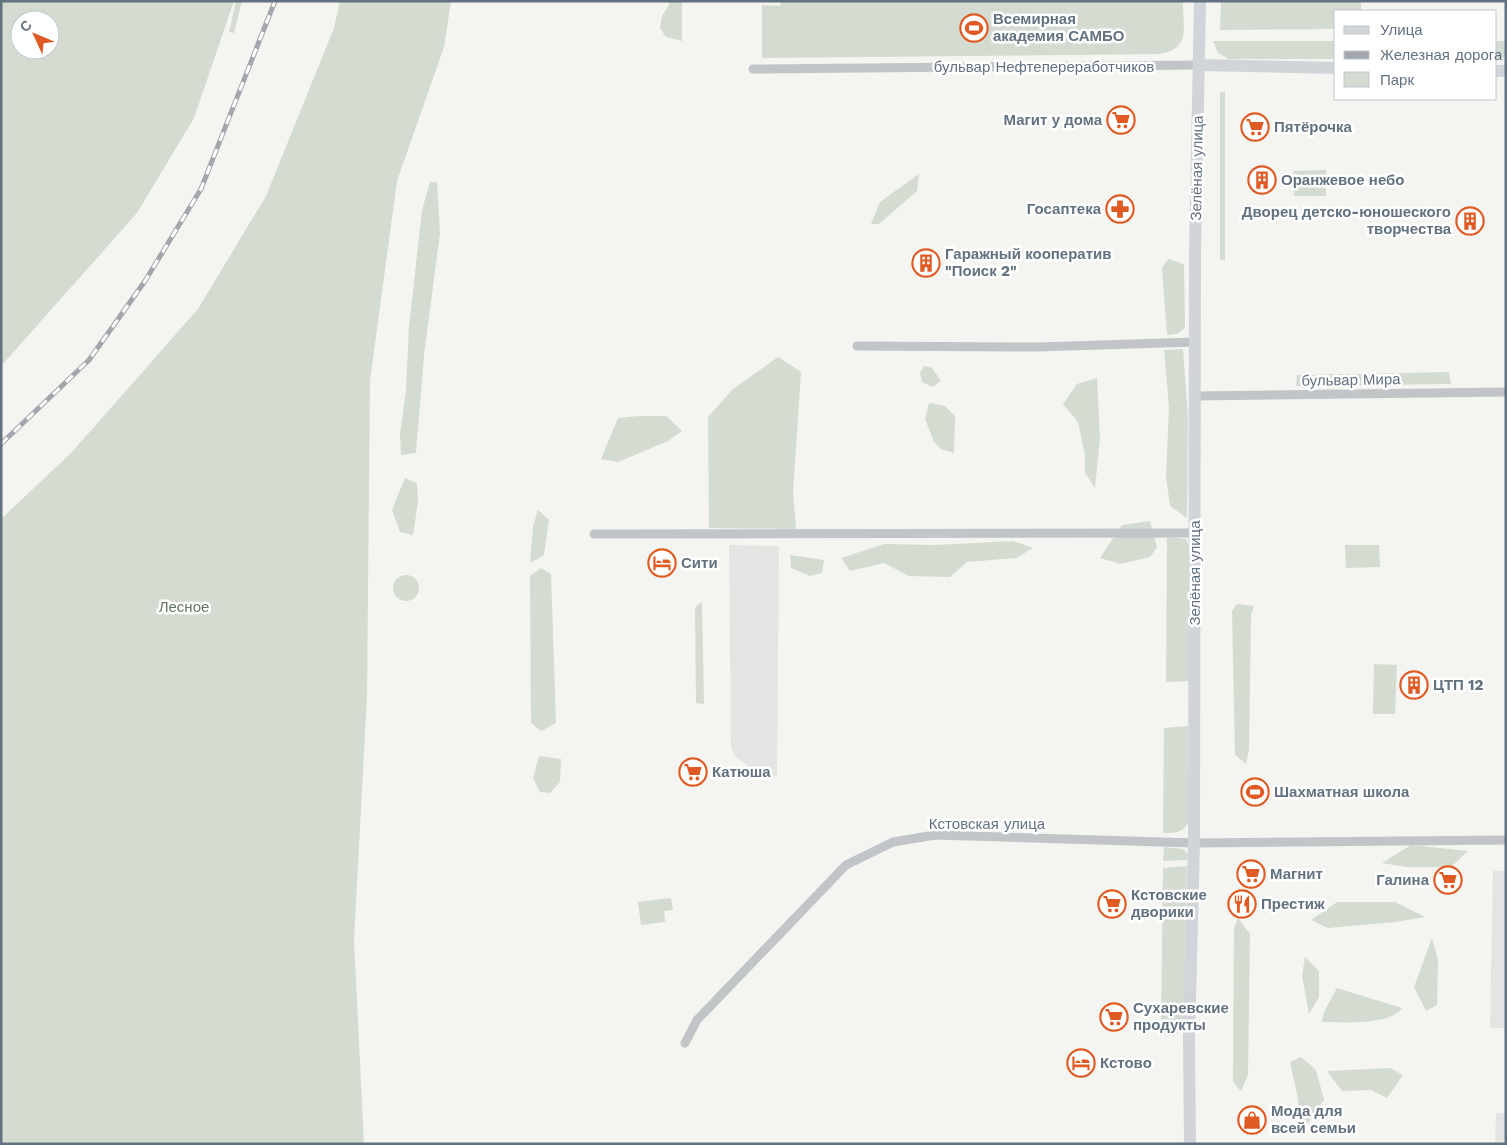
<svg xmlns="http://www.w3.org/2000/svg" width="1507" height="1145" font-family="'Work Sans',sans-serif">
<style>
.built{fill:#e4e5e3}
.green{fill:#d4dbd1;fill-rule:evenodd}
.lines{fill:none;stroke-linecap:round;stroke-linejoin:round}
.street{stroke:#c1c5c8;stroke-width:9}
.secondary{stroke:#d1d5da;stroke-width:12}
.rail-casing{stroke:#a2a7ad;stroke-width:5}
.rail{stroke:#fff;stroke-width:3;stroke-dasharray:9;stroke-linecap:butt}
.labels{text-anchor:middle;stroke-width:5;stroke-linejoin:round;paint-order:stroke}
.poi-label{font-size:15px;font-weight:bold;fill:#637281;stroke:#fff;text-anchor:start}
.street-label{font-size:15px;fill:#637281;stroke:#fff}
.park-label{font-size:15px;fill:#657862;stroke:#fff}
</style>
<rect width="100%" height="100%" fill="#f4f4f0"/>
<path class="built" d="M729 545 779 546 777 776H761L735 756 731 747Z
M1493 871H1506V1028H1490Z
M1496 1113H1506V1144H1495Z"/>
<path class="green" d="M1 1H234L194 118 137 213 1 366ZM20 20H50V50H20Z
M236 1H242L234 33 229 32Z
M340 1H451L444 47 397 181 370 381 367 696 354 940 364 1144H1V519L72 452 198 309 266 196 334 28Z
M669 1H682V41L666 37 660 28 662 16 669 5Z
M781 1H1183C1182 26 1193 49 1158 54L762 58V5L780 6Z
M1221 1H1361V11H1336V29L1220 30Z
M1213 41H1336V59H1229L1218 53Z
M1496 41H1506V58H1496Z
M1220 92H1225V260H1220Z
M1326 170V196H1294L1293 171Z
M919 174 917 191 879 224H871L880 202Z
M430 182H437L440 233 424 355 416 453 401 455 400 434 406 390 409 327 422 210Z
M1168 259 1184 264 1185 328 1177 334 1167 335 1162 268Z
M1183 349 1188 416 1187 518 1170 506 1166 477 1169 408 1164 350Z
M778 357 801 372 793 491 796 529 709 528 708 417 733 389Z
M924 366 932 368 941 381 933 387 922 382 920 373Z
M1449 372 1451 384 1296 386 1297 375Z
M1097 378 1100 438 1095 488 1085 473V456L1078 422 1063 404 1077 384Z
M929 403 945 406 955 416 954 453 941 449 934 442 925 419Z
M639 416H666L682 431 668 441 618 462 601 459 618 418Z
M405 478 417 483 418 502 413 535 400 532 392 510Z
M538 510 549 520 544 555 530 563 533 526Z
M1150 521 1157 547 1150 557 1121 564 1100 558 1122 525Z
M1167 537 1186 539 1189 546V681L1166 682Z
M1013 541 1033 548 1016 558 967 562 950 577 909 576 884 563 850 571 841 558 884 544 935 545Z
M1345 545H1379L1380 567 1346 568Z
M790 555 824 560 822 573 810 576 791 568Z
M541 568 551 574 556 723 541 731 531 723 530 576Z
M393 588a13 13 0 1 1 26 0a13 13 0 1 1-26 0Z
M701 602 702 606 704 704 696 703 695 608Z
M1237 604 1254 606 1251 615 1249 750 1246 764 1235 755 1232 611Z
M1374 664 1397 665 1395 714H1373Z
M1188 726V823C1182 833 1175 833 1163 833L1164 728Z
M539 756 561 759 560 782 550 793 540 792 533 778Z
M1411 845 1468 851 1451 867H1406L1382 863Z
M1164 847 1183 849 1188 854 1187 860 1163 861Z
M1187 866 1184 1028 1173 1036 1161 1035 1163 868Z
M671 898 673 910 664 911 665 922 641 925 638 902Z
M1337 902H1395L1425 917 1396 922 1328 928 1311 920Z
M1238 918 1250 934 1248 1075 1241 1091 1233 1082 1234 928Z
M1432 938 1438 960 1437 1005 1426 1011 1414 987Z
M1305 957 1319 971V997L1309 1014 1302 976Z
M1337 988 1402 1008C1390 1026 1342 1022 1322 1022L1324 1012Z
M1301 1057 1316 1070 1324 1100 1306 1126 1299 1119 1298 1099 1290 1062Z
M1390 1068 1403 1075 1387 1098 1371 1090 1342 1091 1327 1071Z"/>
<g class="lines">
<path class="street" d="M753 69 1199 65
M857 346 1037 347 1195 342
M1196 396 1506 392
M594 534 1195 533
M685 1043 697 1020 846 865 893 842 935 835 1194 843 1506 840"/>
<path class="secondary" d="M1199 65 1336 68
M1496 71H1506
M1190 1144 1189 1039 1194 843 1195 254 1200 1"/>
<g class="rail-casing">
<path id="rail" d="M1 444 89 360 145 281 201 189 275 1"/>
</g>
<use href="#rail" class="rail"/>
</g>
<defs>
<g id="stadium-ring" transform="scale(1.4375)"><circle r="9.5" fill="#fff" stroke="#e05b24" stroke-width="1.5"/><path d="M0-5a6.5 5 0 1 0 0 10a6.5 5 0 1 0 0-10ZM-3.5-1.8h7v3.6h-7Z" fill="#e05b24"/></g>
<g id="supermarket-ring" transform="scale(1.4375)"><circle r="9.5" fill="#fff" stroke="#e05b24" stroke-width="1.5"/><path d="M-6-5.5h2.5l.6 2H6L4.5 2H-2.5L-4.4-4H-6ZM-1.5 3.2a1.3 1.3 0 1 0 .1 0ZM3 3.2a1.3 1.3 0 1 0 .1 0Z" fill="#e05b24"/></g>
<g id="building-ring" transform="scale(1.4375)"><circle r="9.5" fill="#fff" stroke="#e05b24" stroke-width="1.5"/><path d="M-4-6H4V6H1V3H-1V6H-4ZM-2.5-4.3h1.7v1.8h-1.7ZM.8-4.3h1.7v1.8H.8ZM-2.5-1h1.7V.8h-1.7ZM.8-1h1.7V.8H.8Z" fill="#e05b24"/></g>
<g id="pharmacy-ring" transform="scale(1.4375)"><circle r="9.5" fill="#fff" stroke="#e05b24" stroke-width="1.5"/><path d="M-2-6h4v4h4v4h-4v4h-4v-4h-4v-4h4Z" fill="#e05b24"/></g>
<g id="hotel-ring" transform="scale(1.4375)"><circle r="9.5" fill="#fff" stroke="#e05b24" stroke-width="1.5"/><path d="M-6-4.5h1.5V1H6V5H4.5V3h-9V5H-6ZM-4 0a1.8 1.8 0 1 1 3.6 0ZM.5 0V-2.5h3Q6-2.5 6 0Z" fill="#e05b24"/></g>
<g id="restaurant-ring" transform="scale(1.4375)"><circle r="9.5" fill="#fff" stroke="#e05b24" stroke-width="1.5"/><path d="M-5-6h1v4h1v-4h1v4h1v-4h1v5L-1.5 .5V6h-2V.5L-5-1ZM5-6V6H3V1.5H1.5Q1.5-4 5-6Z" fill="#e05b24"/></g>
<g id="shop-ring" transform="scale(1.4375)"><circle r="9.5" fill="#fff" stroke="#e05b24" stroke-width="1.5"/><path d="M-5-2.5h2.3a2.7 3.5 0 0 1 5.4 0H5L5.5 6h-11ZM-1.5-2.5h3a1.5 2.3 0 0 0-3 0Z" fill="#e05b24"/></g>
</defs>
<g fill-rule="evenodd">
<use href="#stadium-ring" x="974" y="28"/>
<use href="#supermarket-ring" x="1121" y="120"/>
<use href="#supermarket-ring" x="1255" y="127"/>
<use href="#building-ring" x="1262" y="180"/>
<use href="#pharmacy-ring" x="1120" y="209"/>
<use href="#building-ring" x="1470" y="221"/>
<use href="#building-ring" x="926" y="263"/>
<use href="#hotel-ring" x="662" y="563"/>
<use href="#building-ring" x="1414" y="685"/>
<use href="#supermarket-ring" x="693" y="772"/>
<use href="#stadium-ring" x="1255" y="792"/>
<use href="#supermarket-ring" x="1251" y="874"/>
<use href="#supermarket-ring" x="1448" y="880"/>
<use href="#supermarket-ring" x="1112" y="904"/>
<use href="#restaurant-ring" x="1242" y="904"/>
<use href="#supermarket-ring" x="1114" y="1017"/>
<use href="#hotel-ring" x="1081" y="1063"/>
<use href="#shop-ring" x="1252" y="1120"/>
</g>
<g class="labels">
<g class="poi-label">
<text x="993" y="24">Всемирная<tspan x="993" dy="17">академия САМБО</tspan></text>
<text x="1102" y="125" text-anchor="end">Магит у дома</text>
<text x="1274" y="132">Пятёрочка</text>
<text x="1281" y="185">Оранжевое небо</text>
<text x="1101" y="214" text-anchor="end">Госаптека</text>
<text x="1451" y="217" text-anchor="end">Дворец детско-юношеского<tspan x="1451" dy="17">творчества</tspan></text>
<text x="945" y="259">Гаражный кооператив<tspan x="945" dy="17">"Поиск 2"</tspan></text>
<text x="681" y="568">Сити</text>
<text x="1433" y="690">ЦТП 12</text>
<text x="712" y="777">Катюша</text>
<text x="1274" y="797">Шахматная школа</text>
<text x="1270" y="879">Магнит</text>
<text x="1429" y="885" text-anchor="end">Галина</text>
<text x="1131" y="900">Кстовские<tspan x="1131" dy="17">дворики</tspan></text>
<text x="1261" y="909">Престиж</text>
<text x="1133" y="1013">Сухаревские<tspan x="1133" dy="17">продукты</tspan></text>
<text x="1100" y="1068">Кстово</text>
<text x="1271" y="1116">Мода для<tspan x="1271" dy="17">всей семьи</tspan></text>
</g>
<g class="street-label">
<text x="1044" y="72">бульвар Нефтепереработчиков</text>
<text transform="translate(1197 168) rotate(-89)" y="5">Зелёная улица</text>
<text transform="translate(1351 380) rotate(-1)" y="5">бульвар Мира</text>
<text transform="translate(1195 573) rotate(-90)" y="5">Зелёная улица</text>
<text x="987" y="829">Кстовская улица</text>
</g>
<g class="park-label">
<text x="184" y="612">Лесное</text>
</g>
</g>
<rect width="1507" height="1145" fill="none" stroke="#637281" stroke-width="5"/>
<rect x="1334" y="10" width="162" height="90" fill="#ffffff" stroke="#c1c7cd"/>
<rect x="1344" y="26" width="25" height="8" fill="#d1d5da" stroke="#c1c7cd"/>
<text x="1380" y="35" font-size="15" fill="#637281">Улица</text>
<rect x="1344" y="51" width="25" height="8" fill="#a2a7ad" stroke="#c1c7cd"/>
<text x="1380" y="60" font-size="15" fill="#637281">Железная дорога</text>
<rect x="1344" y="72" width="25" height="15" fill="#d4dbd1" stroke="#c1c7cd"/>
<text x="1380" y="85" font-size="15" fill="#637281">Парк</text>
<g transform="translate(35 35) rotate(314)"><circle r="24" fill="#ffffff" stroke="#c1c7cd"/>
<path d="M0-4L9 19L0 12L-9 19Z" fill="#e05b24"/>
<text y="-8" font-size="14" font-weight="bold" text-anchor="middle" fill="#637281">С</text>
</g>
</svg>
